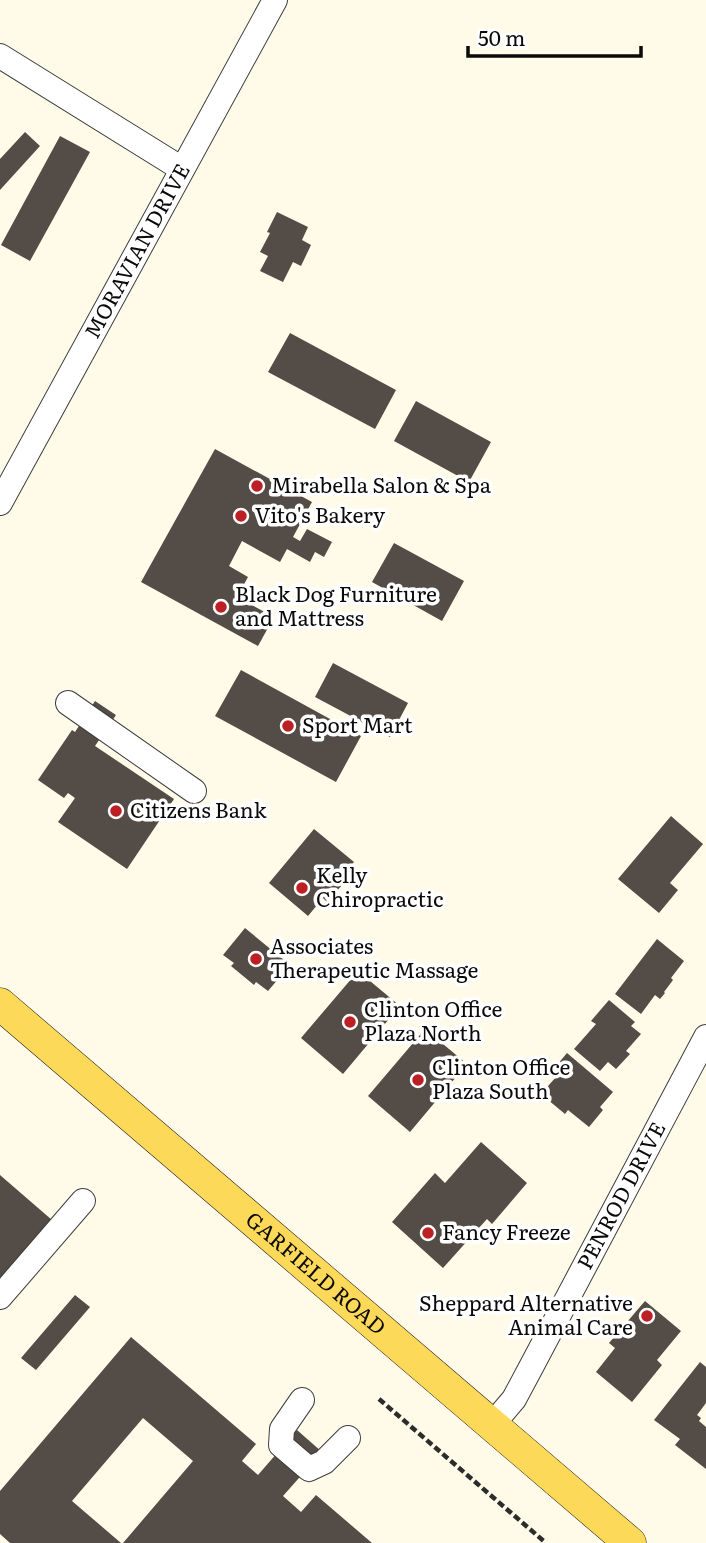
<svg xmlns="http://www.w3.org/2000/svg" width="706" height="1543" font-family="Literata,serif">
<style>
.building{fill:#534c47}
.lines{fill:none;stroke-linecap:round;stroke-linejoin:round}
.minor-casing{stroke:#3d3d3d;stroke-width:26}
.major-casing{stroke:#1b1b1b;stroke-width:33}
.path{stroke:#2c2c2c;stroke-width:4.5;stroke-dasharray:7 3.5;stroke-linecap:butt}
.minor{stroke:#fff;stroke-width:24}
.major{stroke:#fdd95a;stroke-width:32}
.poi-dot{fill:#bd2024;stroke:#fff;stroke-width:2.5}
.labels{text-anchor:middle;stroke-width:7;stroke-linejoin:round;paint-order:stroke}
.street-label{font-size:21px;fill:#0a0a0a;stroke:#fff}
.poi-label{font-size:21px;fill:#0a0a0a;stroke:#fff;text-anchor:start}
</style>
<rect width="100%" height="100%" fill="#fffbe8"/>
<path class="building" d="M25 132 40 146 0 190V159Z
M60 136 90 152 30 261 1 245Z
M277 212 308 227 302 240 311 245 301 266 293 262 283 282 260 271 268 256 260 252 270 233 267 232Z
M290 333 396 390 375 429 268 372Z
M416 401 491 442 469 482 394 441Z
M215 449 312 502 293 537 300 541 307 529 332 542 324 557 315 552 310 562 287 549 280 562 242 541 229 566 248 577 237 597 274 617 258 646 141 582Z
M394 543 464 581 442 621 372 582Z
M333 663 408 703 390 737 315 697Z
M241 670 361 736 336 782 215 716Z
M95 701 116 715 95 746 174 799 127 869 58 822 75 798 68 793 64 798 38 780 72 730 75 732Z
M671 816 703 844 670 883 678 890 659 913 618 879Z
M314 829 354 862 339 880 343 884 327 902 323 898 308 916 269 883Z
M245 928 290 965 268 991 256 982 254 985 231 966 234 963 223 955Z
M657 939 684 961 671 978 673 980 664 992 665 993 660 999 655 995 641 1014 615 994Z
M358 971 400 1006 343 1074 301 1038Z
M609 1000 635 1022 631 1026 641 1034 626 1051 630 1054 616 1069 608 1062 600 1071 574 1049 596 1024 591 1021Z
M425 1029 467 1064 410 1132 368 1096Z
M567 1053 613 1092 600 1107 603 1110 589 1127 568 1110 565 1114 541 1094 556 1077 551 1072Z
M481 1142 527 1183 492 1224 487 1219 443 1268 392 1222 435 1173 445 1183Z
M0 1175 52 1220 0 1281Z
M75 1295 90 1307 36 1370 21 1358Z
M645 1301 681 1331 657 1360 662 1365 632 1402 596 1372 615 1348 609 1343Z
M131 1337 256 1444 242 1461 258 1475 297 1430 322 1452 283 1496 301 1512 316 1495 372 1543H123L193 1461 143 1418 72 1501 121 1543H10L0 1534V1491Z
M700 1362 706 1367V1403L697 1415 701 1418 699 1421 706 1427V1469L675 1445 680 1439 654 1420Z"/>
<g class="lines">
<g class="minor-casing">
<g id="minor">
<path d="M0 56 182 169"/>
<path id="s1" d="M0 503 275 0"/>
<path d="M68 703 194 791"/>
<path d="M0 1297 83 1201"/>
<path d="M302 1400 282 1429 281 1445 309 1469 324 1462 348 1438"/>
<path id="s2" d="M492 1425 514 1399 529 1371 706 1037"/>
</g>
</g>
<g class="major-casing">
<g id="major">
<path id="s3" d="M0 1004 630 1543"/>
</g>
</g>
<path class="path" d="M379 1399 546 1543"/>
<use href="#minor" class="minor"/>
<use href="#major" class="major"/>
</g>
<g class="poi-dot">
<circle cx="257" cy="486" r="7"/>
<circle cx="241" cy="516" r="7"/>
<circle cx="221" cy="607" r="7"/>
<circle cx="288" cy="726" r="7"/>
<circle cx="116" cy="811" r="7"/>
<circle cx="302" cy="888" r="7"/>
<circle cx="256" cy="959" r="7"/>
<circle cx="350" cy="1022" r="7"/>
<circle cx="418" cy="1080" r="7"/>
<circle cx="428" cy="1233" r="7"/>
<circle cx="647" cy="1316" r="7"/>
</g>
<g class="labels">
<g class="street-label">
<text dy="7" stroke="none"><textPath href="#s1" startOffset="287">MORAVIAN DRIVE</textPath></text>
<text dy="7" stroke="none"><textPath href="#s2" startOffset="264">PENROD DRIVE</textPath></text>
<text dy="7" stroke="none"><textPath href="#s3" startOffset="415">GARFIELD ROAD</textPath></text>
</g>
<g class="poi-label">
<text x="271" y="493">Mirabella Salon &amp; Spa</text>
<text x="255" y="523">Vito's Bakery</text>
<text x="235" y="602">Black Dog Furniture<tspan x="235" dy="24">and Mattress</tspan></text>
<text x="302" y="733">Sport Mart</text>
<text x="130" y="818">Citizens Bank</text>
<text x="316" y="883">Kelly<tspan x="316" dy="24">Chiropractic</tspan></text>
<text x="270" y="954">Associates<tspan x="270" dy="24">Therapeutic Massage</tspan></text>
<text x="364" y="1017">Clinton Office<tspan x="364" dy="24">Plaza North</tspan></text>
<text x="432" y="1075">Clinton Office<tspan x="432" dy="24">Plaza South</tspan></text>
<text x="442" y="1240">Fancy Freeze</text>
<text x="633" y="1311" text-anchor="end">Sheppard Alternative<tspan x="633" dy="24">Animal Care</tspan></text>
</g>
</g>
<path d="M468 46v10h173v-10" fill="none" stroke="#0a0a0a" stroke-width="3.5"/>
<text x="478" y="46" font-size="21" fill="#0a0a0a" stroke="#ffffff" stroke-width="5" paint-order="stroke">50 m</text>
</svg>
